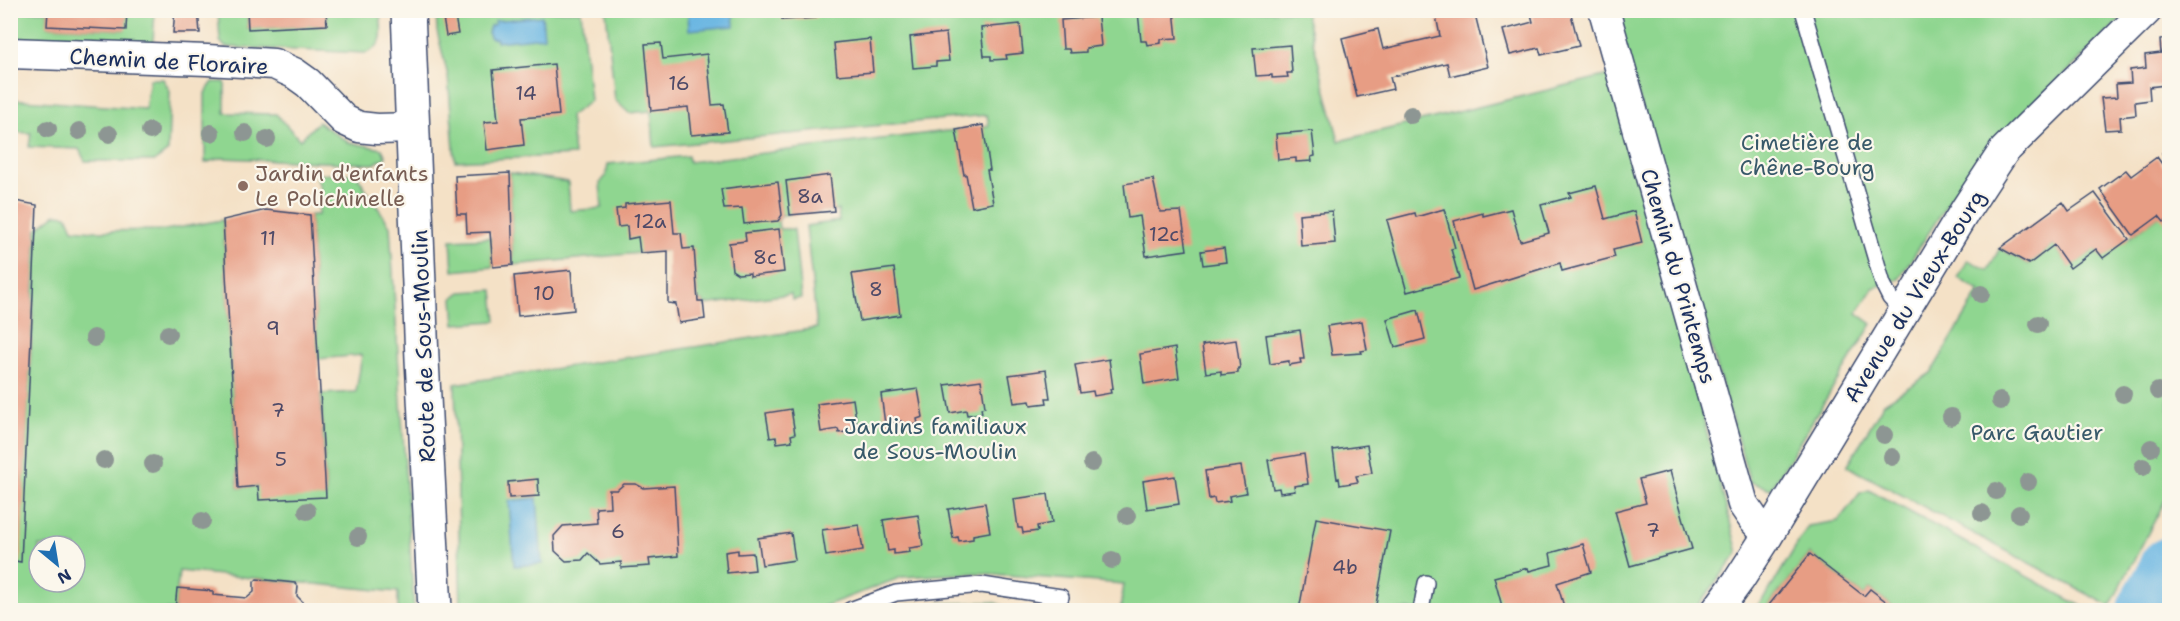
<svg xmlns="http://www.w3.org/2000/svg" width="2180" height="621" font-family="'Shantell Sans',sans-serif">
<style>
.green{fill:#8fd690;stroke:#558277;stroke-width:1.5;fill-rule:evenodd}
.water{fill:#68b5e2;stroke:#4272a0;stroke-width:1.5}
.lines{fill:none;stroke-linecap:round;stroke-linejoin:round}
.river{stroke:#68b5e2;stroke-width:64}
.building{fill:#e79d84}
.service-casing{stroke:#3c4a6e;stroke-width:18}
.minor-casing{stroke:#3c4a6e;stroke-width:33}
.tertiary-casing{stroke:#3c4a6e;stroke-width:36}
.service{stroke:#fff;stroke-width:15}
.minor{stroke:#fff;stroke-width:30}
.tertiary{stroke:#fff;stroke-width:33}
.tree{fill:#8d9693}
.education-dot{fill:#8d6e63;stroke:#fbf7ec;stroke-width:2}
.labels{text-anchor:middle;stroke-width:4.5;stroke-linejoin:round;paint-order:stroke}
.number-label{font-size:20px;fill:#4e4a68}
.street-label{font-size:22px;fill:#1b2f5e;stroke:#fbf7ec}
.park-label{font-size:22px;fill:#38596a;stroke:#fbf7ec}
.education-label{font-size:22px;fill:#785e54;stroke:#fbf7ec;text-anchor:start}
</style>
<rect width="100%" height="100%" fill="#fbf7ec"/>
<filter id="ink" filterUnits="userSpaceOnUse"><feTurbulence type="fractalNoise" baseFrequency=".0167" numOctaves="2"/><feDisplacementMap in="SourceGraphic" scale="12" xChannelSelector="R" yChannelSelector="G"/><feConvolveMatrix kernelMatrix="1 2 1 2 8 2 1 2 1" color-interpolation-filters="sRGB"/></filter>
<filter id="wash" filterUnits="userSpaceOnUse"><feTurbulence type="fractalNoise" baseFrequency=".008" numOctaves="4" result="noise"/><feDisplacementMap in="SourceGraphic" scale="24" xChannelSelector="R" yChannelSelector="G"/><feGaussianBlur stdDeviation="1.35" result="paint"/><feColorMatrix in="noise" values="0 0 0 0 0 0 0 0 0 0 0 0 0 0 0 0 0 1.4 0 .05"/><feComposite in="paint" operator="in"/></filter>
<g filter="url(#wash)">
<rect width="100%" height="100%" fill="#f4e1c6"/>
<path class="green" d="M10 11H48V26L125 30 127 11H155L153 42 146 46 11 38Z
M218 11H247L248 29 327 25 326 11H380C381 30 387 45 366 53L225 47 220 41Z
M436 11H581L590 101 570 116 574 155 455 161 448 76 437 31Z
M606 11H1305L1339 141 1609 75 1666 274 1738 553 1695 610H1120L1124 584 978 573 902 577 814 610H461L455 384 817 328 806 226 839 221 838 210 782 215 778 221 779 229H794L801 298 792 300 791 294 704 305 703 301H698L693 248 513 265 510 173 568 182 570 211 602 208 600 183 606 176 608 164 688 156 689 162 989 126 987 115 654 147 651 111 629 113 615 100Z
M1614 11H2126L2125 15 1971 167 1899 279 1873 288 1857 313 1872 324 1771 489 1750 482Z
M150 79H163L170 91 168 151 155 161H85L79 149 29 147 31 133 11 132V99L145 109Z
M213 82H225V113L276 114 300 140 318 122 348 142 382 149 386 157 374 164 221 158 205 163V93Z
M315 174H356L390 226 414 610H398V592L179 571 175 610H11V560L20 562 37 229 56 214 67 215 73 229 94 231 165 230 223 220 238 488 258 486 326 497 321 394 356 392 362 355 318 359 310 215H318L320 187ZM39 546H75V582H39Z
M2159 216 2169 218V493L2110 606 1847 466 1884 403 1931 373 1980 291 1958 278 1968 260 1988 270 2000 248 2029 264 2054 245 2070 267 2096 249 2103 257Z
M491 238 493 267 453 271 451 240Z
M493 290 496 321 455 324 453 298 461 292Z
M1869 490 1897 505 2088 610H1897L1870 589 1864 596 1810 554 1765 610H1754L1769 591 1808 526 1838 521 1860 493Z
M993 602 1014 610H894L911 604Z"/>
<path class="water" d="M688 11H733L734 26 689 30Z
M542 16 544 37 497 42V39L491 38 488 33 490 26 495 24V21Z
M537 498 542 564 514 566 509 501Z"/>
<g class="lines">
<path class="river" d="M2149 610 2166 581 2170 569"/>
</g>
<g id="blocks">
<path class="building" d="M48 10H127L126 30 47 26Z
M175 10H198L200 33H173Z
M247 10H326L327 25 248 29Z
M782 10H816V18L782 20Z
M1152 10H1174L1177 38 1161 39V43L1147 45 1146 41H1141L1138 12Z
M1457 10H1474L1488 67 1450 76 1447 63 1390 77 1393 89 1357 97 1342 38 1378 29 1383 49 1440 36 1436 16Z
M1530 10H1570L1579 46 1541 55 1539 48 1510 55 1503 30 1533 22Z
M455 16 458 34 446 36 443 18Z
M1098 17 1101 46 1086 48V52L1070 53 1069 49H1063L1061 20Z
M1020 24 1023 53 1006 55 1007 59 991 60V56H984L981 28Z
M946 33 949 61 936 62V66L913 68 910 37Z
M2170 38V71L2163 72 2165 85 2149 87 2150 100 2135 102 2136 115 2120 117 2121 129 2105 130 2101 98 2117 97 2116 84 2131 83 2130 70 2146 68 2145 55 2161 53 2160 40Z
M870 39 873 72 837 75 834 43Z
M661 43 663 59 707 54 712 105 724 104 728 132 691 135 688 107 651 111 645 44Z
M1290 45 1292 73H1287L1288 77 1272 78V75L1256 76 1253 48Z
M554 64 559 115 521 118 524 145 487 150 484 122 498 121 493 70Z
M983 125 990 170H987L993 203 972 207 966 174 964 175 956 130Z
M1312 131 1315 156 1311 157 1312 161 1296 162V158L1278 160 1276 134Z
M2170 148V164L2162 153Z
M2157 157 2170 175V218L2164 222 2159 216 2133 235 2100 189 2126 170 2131 176Z
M510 173 513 265 493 267 490 232 467 233 466 214H457L455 176Z
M830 175 834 211 790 215 786 181Z
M1153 179 1160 212 1181 211 1187 250 1146 256 1140 216 1128 218 1124 184Z
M778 182 782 215 778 221 744 224 742 208 724 209 721 189Z
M1596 186 1605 219 1634 211 1642 243 1613 250 1615 257 1562 271 1560 263 1473 290 1454 221 1483 213V216L1511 209 1520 241 1549 233 1541 205 1571 197 1569 193Z
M2095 193 2129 239 2103 258 2096 249 2070 268 2054 245 2029 264 2000 248 2063 202 2069 211Z
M10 200 37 205 21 562 10 560Z
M671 200 674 233H681L683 249 694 248 698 301H703L705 319 679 323 676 304 668 303V251L640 253 638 237 628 239 627 226 618 227 616 209 625 208V204Z
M1444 209 1455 248 1451 249 1459 278 1407 292 1387 220 1415 213 1416 217Z
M266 210 310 215 326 497 259 500 258 486 238 488 223 220Z
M1332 211 1335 243 1301 246 1299 214Z
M779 229 784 272 750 276V273L738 274 732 270 729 243 746 241 745 233Z
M1224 248 1226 262 1203 265 1201 251Z
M894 268 900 315 860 321 852 274Z
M571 270 574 310 518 316 514 276Z
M1418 310 1425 339 1395 347 1387 319Z
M1362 321 1367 350 1361 351 1362 353 1332 355 1327 326Z
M1300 330 1304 359H1300L1301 363 1289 365V361L1270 364 1266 335Z
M1236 340 1240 368H1238V373L1221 375V371L1206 373 1202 345Z
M1175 348 1179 378 1144 384 1140 354Z
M1109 359 1113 388 1110 389 1111 393 1094 396 1093 391 1080 393 1075 365Z
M1046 370 1050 398H1046L1047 403 1031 405 1030 401 1014 403 1009 375Z
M981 380 985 407 981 408 982 413 967 415 966 410 950 413 945 385Z
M918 389 923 417 917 419 918 424 901 426V421L885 424 881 394Z
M853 399 857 426 854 427V431L839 433 838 429 821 432 817 404Z
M791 409 795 434 791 435 792 441 777 443 776 437 770 438 766 413Z
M1367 445 1372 473 1356 476 1358 482 1340 485 1339 478 1337 479 1333 450Z
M1304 454 1308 484 1294 486 1295 491 1280 493 1279 488 1273 489 1268 460Z
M1241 466 1246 493 1229 496 1230 501 1215 503 1214 498 1209 499 1205 471Z
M1670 471 1692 549 1630 566 1615 511 1646 503 1639 479Z
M1175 476 1179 504 1147 509 1143 481Z
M538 479 539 496 509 498 508 482Z
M624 484H636L643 488 674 486 678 556 649 559 650 566 621 568V562L600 564 588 553 582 560 566 561 555 551 554 536 563 526 597 523 596 508 610 507 609 490H617Z
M1048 494 1052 523 1037 526 1038 531 1023 533 1022 528H1018L1014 499Z
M985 503 990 532 973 535V539L959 541 958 537 953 538 948 509Z
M918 515 923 546 909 548 910 552 894 554V550L888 551 883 520Z
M1316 518 1390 531 1375 610H1299Z
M859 525 863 550 826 556 822 530Z
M791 533 795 560 762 565 758 538Z
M1583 544 1591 572 1557 583 1565 610H1503L1494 577 1528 568 1529 571 1552 565 1550 553Z
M738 550V554L753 553 755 570 727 573 725 552Z
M1810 554 1864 596 1870 589 1897 610H1765Z
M257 579 295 583 298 586 297 596 302 601 301 610H175L177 588 213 591V595L247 598 254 592V582Z"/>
</g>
</g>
<g filter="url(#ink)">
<use href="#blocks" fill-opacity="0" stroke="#3c4a6e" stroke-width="1.5"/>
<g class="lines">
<g class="service-casing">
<path id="service" d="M1803 10 1883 284 1890 298 1903 312
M850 610 896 593 982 585 1061 597
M1421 610 1426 583"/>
</g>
<g class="minor-casing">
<path id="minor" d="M1604 10 1743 504 1754 520 1768 535
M10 53 207 60 274 64 294 73 308 83 344 120 359 127 377 129 413 128
M1717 610 1739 580 1768 535 1966 209 2004 151 2147 10"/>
</g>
<g class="tertiary-casing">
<path id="tertiary" d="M408 10 422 359 435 610"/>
</g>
<use href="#service" class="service"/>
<use href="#minor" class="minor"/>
<use href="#tertiary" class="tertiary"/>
</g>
<g class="tree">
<circle cx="1411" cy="115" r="9"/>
<circle cx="48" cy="129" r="9"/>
<circle cx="79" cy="131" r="9"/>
<circle cx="150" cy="131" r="9"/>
<circle cx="211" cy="133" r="9"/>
<circle cx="245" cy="133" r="9"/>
<circle cx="109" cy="134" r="9"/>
<circle cx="267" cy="139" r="9"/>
<circle cx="1981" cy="294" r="9"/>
<circle cx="2038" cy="324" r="9"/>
<circle cx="168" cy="334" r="9"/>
<circle cx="94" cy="338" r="9"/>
<circle cx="2158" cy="391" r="9"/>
<circle cx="2123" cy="394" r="9"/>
<circle cx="2000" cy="401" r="9"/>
<circle cx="1951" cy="417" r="9"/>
<circle cx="1884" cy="435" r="9"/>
<circle cx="2151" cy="448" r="9"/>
<circle cx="1892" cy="457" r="9"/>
<circle cx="104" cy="460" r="9"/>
<circle cx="1092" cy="463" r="9"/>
<circle cx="153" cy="464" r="9"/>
<circle cx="2143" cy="467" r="9"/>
<circle cx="2028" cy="482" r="9"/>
<circle cx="1996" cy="491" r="9"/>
<circle cx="307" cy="511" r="9"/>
<circle cx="1982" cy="513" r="9"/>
<circle cx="2019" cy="514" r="9"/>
<circle cx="1127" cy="516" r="9"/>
<circle cx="202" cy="521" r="9"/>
<circle cx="358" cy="537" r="9"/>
<circle cx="1112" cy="560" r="9"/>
</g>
</g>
<circle class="education-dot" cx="243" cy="186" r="6"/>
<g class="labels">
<g class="number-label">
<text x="679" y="90">16</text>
<text x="526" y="100">14</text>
<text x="810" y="203">8a</text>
<text x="650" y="228">12a</text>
<text x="1164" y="241">12c</text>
<text x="268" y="245">11</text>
<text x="765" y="264">8c</text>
<text x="876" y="296">8</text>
<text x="544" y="300">10</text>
<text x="273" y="335">9</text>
<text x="278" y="417">7</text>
<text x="281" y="466">5</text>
<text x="1653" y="537">7</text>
<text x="618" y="538">6</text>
<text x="1345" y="574">4b</text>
</g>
<g class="street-label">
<text transform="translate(169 61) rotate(3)" y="8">Chemin de Floraire</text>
<text transform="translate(1679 276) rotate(74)" y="8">Chemin du Printemps</text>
<text transform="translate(1914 296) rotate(-58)" y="8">Avenue du Vieux-Bourg</text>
<text transform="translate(423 346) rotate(-92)" y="8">Route de Sous-Moulin</text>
</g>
<g class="park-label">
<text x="1807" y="150">Cimetière de<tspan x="1807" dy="25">Chêne-Bourg</tspan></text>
<text x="935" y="434">Jardins familiaux<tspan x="935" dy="25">de Sous-Moulin</tspan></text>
<text x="2037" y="440">Parc Gautier</text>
</g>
<g class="education-label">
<text x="255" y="181">Jardin d'enfants<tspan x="255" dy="25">Le Polichinelle</tspan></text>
</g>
</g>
<rect width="2180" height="621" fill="none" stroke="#fbf7ec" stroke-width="36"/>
<g transform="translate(57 564) rotate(150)"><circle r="28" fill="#fbf7ec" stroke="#a1a7b3" stroke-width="1.5"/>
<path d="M0-4.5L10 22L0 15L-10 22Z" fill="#1f6fb2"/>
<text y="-9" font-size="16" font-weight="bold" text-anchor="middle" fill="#1b2f5e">N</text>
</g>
</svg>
